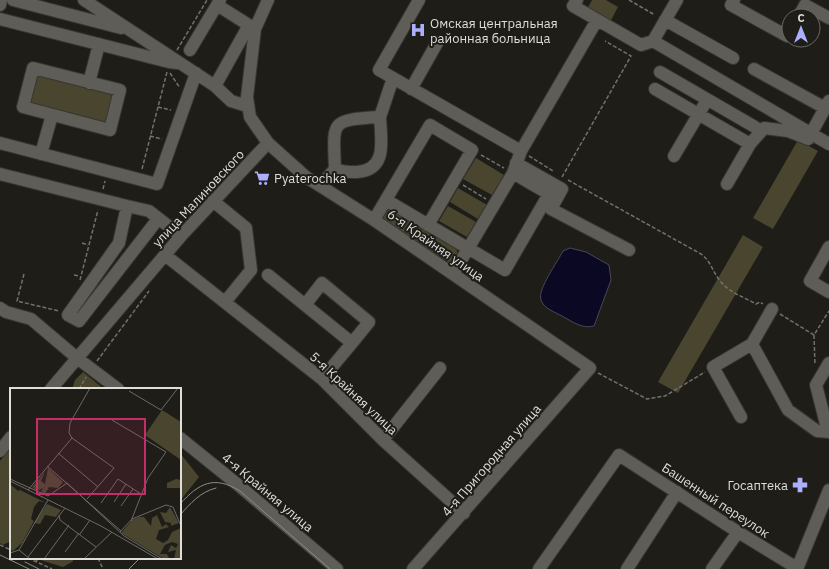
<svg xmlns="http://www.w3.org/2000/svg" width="829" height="569" font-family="'IBM Plex Sans',sans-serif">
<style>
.green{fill:#49452f}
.water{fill:#0a0822;stroke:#4a4859}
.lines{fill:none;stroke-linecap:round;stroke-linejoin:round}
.minor-casing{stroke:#373633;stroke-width:14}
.path{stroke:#72726d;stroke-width:1.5;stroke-dasharray:4 2;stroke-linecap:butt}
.minor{stroke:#5e5d57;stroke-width:12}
.tram{stroke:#8d8c88;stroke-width:1}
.labels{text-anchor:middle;stroke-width:4;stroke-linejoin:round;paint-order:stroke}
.poi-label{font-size:13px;fill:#dededa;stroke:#1e1d18;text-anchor:start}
.street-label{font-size:13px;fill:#dededa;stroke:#1e1d18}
.inset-road{fill:none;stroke:#6b6a66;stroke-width:1}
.view{fill:#c52c68;fill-opacity:0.15;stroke:#c52c68;stroke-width:2}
.inset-edge{fill:none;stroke:#dededa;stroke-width:2}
</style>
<rect width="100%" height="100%" fill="#1e1d18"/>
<path class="green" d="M592 0H606L618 7 610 22 587 9Z
M40 75 109 93 113 97 107 121 101 123 30 103 29 95 35 77Z
M798 140 818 151 773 229 753 218Z
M476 158 504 175 492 195 463 179Z
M458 188 487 205 478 219 450 202Z
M448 206 476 222 467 237 439 221Z
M391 209 456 248 458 254 453 263 447 264 383 220 382 217 385 211Z
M743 235 763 247 678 393 658 382Z
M83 372 104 389H72L75 380Z
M11 447V541L3 545 0 543V461Z
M180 453 199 477 180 501Z
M34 558H75L72 562 63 567Z"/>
<path class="water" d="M570 248 586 252 609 265 611 280 594 326C582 329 573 322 562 316 555 312 544 309 541 300 537 290 558 261 563 251Z"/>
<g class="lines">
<g class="minor-casing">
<path id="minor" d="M13 0 121 28
M84 0 215 86 231 101 247 106
M419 0 379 70 521 151
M577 0 573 6 641 45 653 41 829 144
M734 0 731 5 787 36 789 34
M0 5 1 0
M217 5 255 29
M799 16 805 5 829 18
M0 19 169 62 177 63
M665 20 733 58
M653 41 677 0
M190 50 220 0
M33 68 120 90 110 130 23 107Z
M754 69 825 108
M660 72 755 127
M89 83 99 44
M215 86 249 25
M411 89 437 43
M655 89 750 144
M380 117C381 140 388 170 357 172 348 172 343 172 335 169 333 120 330 120 380 117Z
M380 117 393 78
M0 143 157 184 196 73
M268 143 306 177 374 220 590 368 413 569
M41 154 52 115
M674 156 707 100
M516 163 562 189 551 209 629 250
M0 174 127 206 119 243 68 315 79 321 158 219
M727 184 750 144 764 128 788 131 808 139 829 101
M320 186 335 169
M386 200 505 270 549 194 513 173
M213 201 246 228 251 270 225 302
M127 206 149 211 181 236
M374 220 430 125 472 150 428 225
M829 247 810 281 829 292
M165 255 322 379 383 440 464 513
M453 274 513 173 521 151 597 20
M268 275 352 343 322 379
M305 305 322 283 369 322 352 343
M0 308 6 312 31 319 77 358 118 389
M772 309 752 344 788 410 817 431 829 432
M51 389 181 236 268 143 250 117 247 97 255 29 268 0
M741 417 713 367 752 344
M828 432 816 385 829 363
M180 438 237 484 337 569
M383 440 440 368
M0 451 11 437
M539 569 619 455 738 532 797 568
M627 569 677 492
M712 569 738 532
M797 569 829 490"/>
</g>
<path class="path" d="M629 0 655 15
M177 50 207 0
M170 73 180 88
M158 107 171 110
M150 136 162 139
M481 155 504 168
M529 156 553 171
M142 169 167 72
M562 177 631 56 605 41
M568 180 701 254C711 261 713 273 721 282 730 293 744 297 756 304L760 302 763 304
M463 185 486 199
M103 189 105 181
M82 243 88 245
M24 274 17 301 59 311
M74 275 80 276
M80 280 98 210
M780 314 814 335 829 311
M814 335 815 365
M97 361 149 291
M598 373 647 399 665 396 705 372
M79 389 86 377
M0 545 11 550
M28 558 52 569
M98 558 103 569
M36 562 38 558"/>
<use href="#minor" class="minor"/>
<path class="tram" d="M180 504C199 483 214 475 240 491L330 569
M180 515C191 503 200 492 216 488
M0 555 29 569
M25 562 39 569
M129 569 140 558"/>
</g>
<defs>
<g id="hospital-bare" transform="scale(1.2)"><path d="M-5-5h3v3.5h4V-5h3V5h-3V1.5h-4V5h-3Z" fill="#acaffb" stroke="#1e1d18" stroke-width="2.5" paint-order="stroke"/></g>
<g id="supermarket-bare" transform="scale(1.2)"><path d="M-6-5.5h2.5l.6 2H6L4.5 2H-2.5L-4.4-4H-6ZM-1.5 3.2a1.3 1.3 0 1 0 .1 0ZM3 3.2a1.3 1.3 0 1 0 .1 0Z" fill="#acaffb" stroke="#1e1d18" stroke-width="2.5" paint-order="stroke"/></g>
<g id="pharmacy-bare" transform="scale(1.2)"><path d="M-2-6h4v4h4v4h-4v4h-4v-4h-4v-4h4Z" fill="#acaffb" stroke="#1e1d18" stroke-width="2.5" paint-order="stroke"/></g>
</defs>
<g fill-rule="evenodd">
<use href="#hospital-bare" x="418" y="30"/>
<use href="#supermarket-bare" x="262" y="178"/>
<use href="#pharmacy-bare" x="800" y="485"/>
</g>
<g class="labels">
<g class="poi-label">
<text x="430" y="28">Омская центральная<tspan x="430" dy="15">районная больница</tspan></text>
<text x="274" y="183">Pyaterochka</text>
<text x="788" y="490" text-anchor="end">Госаптека</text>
</g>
<g class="street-label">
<text transform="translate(198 198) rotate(-47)" y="5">улица Малиновского</text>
<text transform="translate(436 245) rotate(35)" y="5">6-я Крайняя улица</text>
<text transform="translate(354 393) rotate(43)" y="5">5-я Крайняя улица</text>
<text transform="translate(491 460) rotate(-49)" y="5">4-я Пригородная улица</text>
<text transform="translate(268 492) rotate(40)" y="5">4-я Крайняя улица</text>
<text transform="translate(716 500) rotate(33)" y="5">Башенный переулок</text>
</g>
</g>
<g transform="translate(10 388)">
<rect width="171" height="171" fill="#1e1d18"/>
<path d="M152 22 171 34V72L135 47ZM38 80 53 94 48 100 39 99 35 106 31 104 33 100 27 103 22 99 35 84 31 93 35 96ZM166 91 171 92V100H157V95ZM0 96 8 103 10 102 36 115 29 113 24 119 21 131 24 133 12 155 3 163 0 162ZM37 116 51 122 46 129 35 127 30 136 24 135ZM160 119 169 135 161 138V135L155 134 150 124 156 125ZM147 127 152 139 156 136 159 139 149 142 146 151 153 155 158 152 162 144 171 140V171H164L166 162 158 164 161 157 166 160 168 156 162 154 155 157 150 166H157L159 170 164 171H154L111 145 122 132 129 129H134L141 138 142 130Z" fill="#49452f"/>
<path class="inset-road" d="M119 3 151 22 168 0M103 30 102 32 156 64 138 90 121 133M62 50 104 80 77 111M48 65 88 99M37 78 111 143M0 91 38 108 57 95 114 148 152 171M0 93 91 138 148 171M18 102 62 50 59 45 60 35 80 0M104 114 116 96M91 115 108 91 131 106M111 118 123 101M49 127 50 132 86 159M110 144 122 131 156 117 163 119 171 138M70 146 80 132M9 162 20 171M55 164 69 145M0 165 9 162 38 112M18 169 55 120M34 171 59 137M74 171 102 144"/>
<path class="view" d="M27 31H135V106H27Z"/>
<rect width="171" height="171" class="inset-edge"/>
</g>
<g transform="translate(801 28)"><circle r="19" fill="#1e1d18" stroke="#6b6a66"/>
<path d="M0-3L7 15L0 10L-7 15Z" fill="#acaffb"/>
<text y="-6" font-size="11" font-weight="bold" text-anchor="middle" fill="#dededa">С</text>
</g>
</svg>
